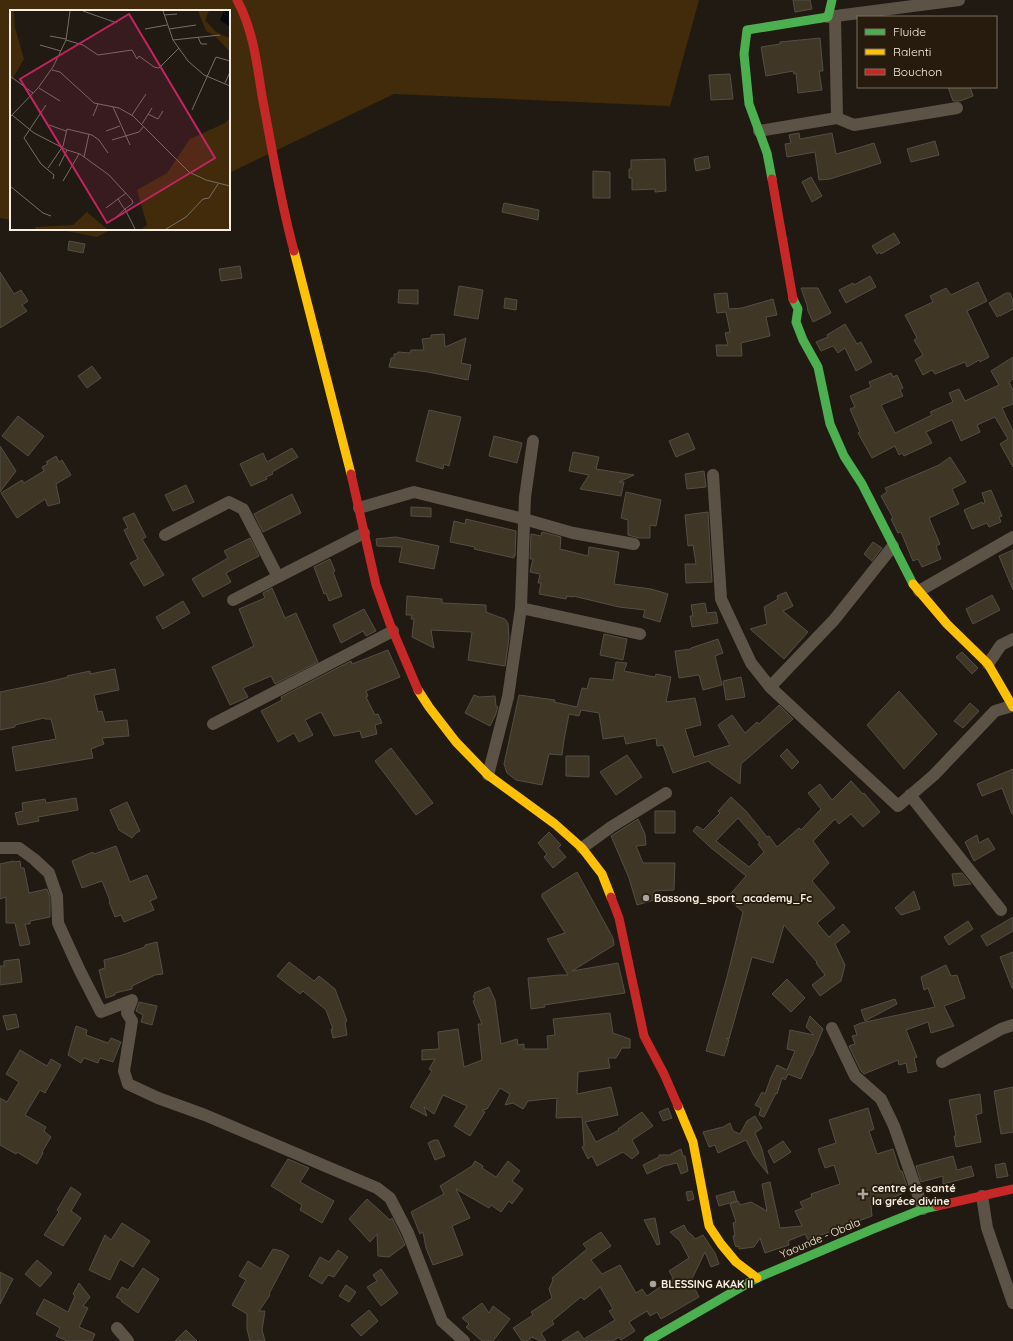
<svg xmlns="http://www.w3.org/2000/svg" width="1013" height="1341" font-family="Quicksand,sans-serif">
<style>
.green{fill:#412b0a}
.building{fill:#3f3626;stroke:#534e46;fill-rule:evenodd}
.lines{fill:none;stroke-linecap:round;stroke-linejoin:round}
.street{stroke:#5c5246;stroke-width:12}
.fast{stroke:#4caf50;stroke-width:9}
.slow{stroke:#ffc107;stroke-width:9}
.jam{stroke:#c62828;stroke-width:9}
.poi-dot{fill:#aca49c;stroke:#261b0c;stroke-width:1.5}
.labels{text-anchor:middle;stroke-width:3.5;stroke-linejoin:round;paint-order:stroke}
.poi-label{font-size:11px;font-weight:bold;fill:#f7efe6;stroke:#261b0c;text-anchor:start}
.street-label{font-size:11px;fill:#f7efe6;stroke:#261b0c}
.inset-road{fill:none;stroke:#766f67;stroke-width:1}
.view{fill:#c52362;fill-opacity:0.15;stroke:#c52362;stroke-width:2}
.inset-edge{fill:none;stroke:#f7efe6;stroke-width:2}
</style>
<rect width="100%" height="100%" fill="#201a12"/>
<path class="green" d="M0 0H699L670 106 394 94 229 173V11H11V220L0 218Z
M56 229H112L97 237Z"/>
<path class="building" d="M793 0H810L812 9 795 12Z
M820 38 823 71H819L822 90 798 93 796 73 794 74 793 71 766 76 761 47 780 44V42Z
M730 74 733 99 711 100 709 75Z
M948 87H970L973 96 960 101H953Z
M799 133 800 139 832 133 836 154 851 150 874 143 881 163 830 179 819 180 815 152 787 157 785 144 791 143 789 135Z
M935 141 939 155 911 162 907 149Z
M708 156 710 168 696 171 694 159Z
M665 159 666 191 655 192V189L632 190V178H629V169H631V160Z
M593 171 610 172V198H593Z
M811 177 822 196 812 202 802 182Z
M504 203 539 210 538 220 502 212Z
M894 233 900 243 881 254 880 252 877 254 872 246Z
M69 241 85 244 83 253 68 250Z
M240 266 242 278 221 281 219 269Z
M0 272 14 294 21 290 28 301 22 305 27 311 0 328Z
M870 276 876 287 846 303 839 290 853 283 854 285Z
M978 282 987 301 967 311 989 357 980 362 979 360 967 367 965 362 935 374 932 370 923 375 915 360 923 355 914 340 917 338 905 315 933 302 930 296 946 288 951 295Z
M459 286 483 290 478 319 454 315Z
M801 288H818L831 313 813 322 808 311 807 305Z
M399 290H418V304L398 303Z
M727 293 729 309 742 308 773 299 777 315 766 317 770 336 741 343 742 356H717L716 345H728L725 333 730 332 726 312 717 313 714 294Z
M1006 293H1010L1013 300V309L1000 316V315L997 317 989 303Z
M505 298 517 300 516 310 504 308Z
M845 324 857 344 861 342 872 362 856 371 845 348 838 353 833 346 821 351 816 342 828 337 827 335Z
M444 334 445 347 466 338 461 363 471 365 468 380 428 372 389 367 391 358H394V354H397L398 352 410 353 411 350H424L422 339 431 338V335Z
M1013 357V379L1009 382 1013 390V404L1002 408 1013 431V467L1000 444 1008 439 995 417 977 425 980 432 961 441 952 420 926 432 932 443 904 456 902 453 899 455 895 446 872 458 858 433 860 432 850 409 855 407 850 396 871 387 869 382 891 373 893 377 897 375 903 388 900 390 903 396 881 405 895 433 932 415 930 412 953 402 949 393 959 389 965 401 999 385 991 371Z
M92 366 101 378 87 388 78 376Z
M429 410 461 417 449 466 444 464 443 469 416 461Z
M18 416 44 436 28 456 2 436Z
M688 433 695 449 676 457 669 441Z
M494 436 522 443 517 463 489 456Z
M0 446 16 471 0 492Z
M292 448 298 457 272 472 273 474 266 477 267 479 251 486 240 464 263 453 267 462Z
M573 452 599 457 596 469 634 475 619 482H624L621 496 580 489 589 475 569 471Z
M56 456 59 462 62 460 71 475 56 484 60 503 48 506 45 499 17 518 1 493 22 480 24 483 44 471 42 467 48 464 46 462Z
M950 457 966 482 952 489 959 504 929 518 940 544 936 546 941 559 922 567 918 559 913 561 901 532 898 533 891 519 893 518 881 496 887 492 885 488 939 465Z
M704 471 706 487 687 489 685 474Z
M186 485 194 502 173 511 165 495Z
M991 490 1002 516 999 517 1001 522 989 527 987 523 972 529 964 510 982 502 983 504 985 502 982 493Z
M626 492 661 500 656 526 650 525V538H639L628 535V520L621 518Z
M292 494 301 513 263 532 254 514Z
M411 507 431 508V517L411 516Z
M708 512 712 582 686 583 685 564H696L693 545 688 546 685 515Z
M134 513 146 537 142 539 164 575 144 586 130 563 138 559 124 530 128 528 123 518Z
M466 519 516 531 515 556 514 555V558L474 549 475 547 450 542 454 521 465 524Z
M542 532 561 537 560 549 588 556 589 547 619 552 614 584 651 589 668 594 660 622 643 617 645 610 619 607 573 596V597L567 596 566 599 539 594 541 583H538L540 574 530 572 533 559H530L531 534 541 536Z
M396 537 439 546 434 569 399 562 402 547 377 546 376 539Z
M250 538 259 556 226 573 231 582 203 597 192 579 228 558 224 551Z
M873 542 882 548 872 561 864 554Z
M1013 550V590L999 556Z
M330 559 335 571 333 572 342 596 329 601 326 593 324 594 314 567Z
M272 588 285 618 296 613 318 662 275 684 271 676 243 688 248 697 230 705 212 667 254 646 239 609 265 598 263 593Z
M786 592 793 606 783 611 808 632 784 659 750 629 767 624 764 607 778 599 777 596Z
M992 595 1000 610 973 624 966 609Z
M407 596 442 599V603L486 605V612L499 617 505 619 508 623 509 638 505 666 468 660 472 632 431 630 434 648 412 637 414 619H411L412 615H406Z
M183 601 190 613 163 629 156 617Z
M705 603 707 613 716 612 718 623 692 627 690 616H693L691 605Z
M364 609 376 631 366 636 363 631 341 643 333 625Z
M604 634 627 639 623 660 600 655Z
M718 639 723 653 715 656 722 685 703 690 699 675 679 678 675 651 691 649V648Z
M388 650 400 677 366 691 368 696 366 697 375 715 378 714 382 723 375 725 377 734 362 738 360 731 334 736 321 712 305 720 313 735 299 742 294 733 278 742 261 711 282 700 281 697 351 661 352 664Z
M962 652 978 668 972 674 956 657Z
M616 662 627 663 624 671 655 677 656 674 671 677 666 702 695 698 701 725 685 729 694 757 730 745 718 725 732 715 745 733 757 722 759 724 779 705 793 719 741 764 740 784 710 763 709 761 673 773 663 745 657 746 656 738 626 744 624 736 603 739 599 713 581 710 579 716 569 714 564 740 562 755 549 754 542 785 516 780 507 773 504 764 519 695 555 700 554 702 577 707 582 688 587 689 590 678 613 680Z
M115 669 119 690 94 695 98 712 102 711 105 722 127 720 129 736 102 738 104 744 91 749 93 758 16 771 12 747 56 739 51 719H45L44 718 15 725V727L0 730V692L44 683 68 677 67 676 90 671V674Z
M741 677 745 697 726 700 723 681Z
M899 691 937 734 904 769 867 725Z
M474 695 479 697 495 696 496 706 498 707 495 716 490 726 465 713Z
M970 703 979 711 963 728 954 721Z
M391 748 433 803 416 815 375 761Z
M787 749 799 762 792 769 780 756Z
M627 755 642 777 616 795 600 772Z
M566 756H589V777L566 776Z
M1013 769V814H1012L1002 788 982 796 977 784Z
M851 781 863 794 864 793 880 812 863 827 851 814 839 824 835 819 813 841 829 863 812 881 835 908 817 923 829 937 843 924 850 932 835 944 845 965 841 981 820 996 812 985 825 975 816 963 817 962 784 925 773 963 752 957 729 1039 726 1038 729 1040 724 1056 706 1051 727 977 743 912 727 898 746 876 710 847 693 831 697 826 703 830 720 813 718 811 731 797 746 811 767 837 769 836 777 847 799 828 801 830 821 809 808 793 820 784 832 800ZM738 818 760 843 758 844 764 852 749 867 716 841Z
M76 798 78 810 38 817 39 821 18 825 15 813 23 811 22 803 45 799 46 803Z
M127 802 140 831 136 833 132 838 119 830 110 810Z
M655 811H675V833H655Z
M638 819 645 834 646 845 636 846 643 863H675L674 890 654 891V900L637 905 629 878 611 836Z
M549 832 561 845 558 848 566 857 553 868 544 857 547 854 538 843Z
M977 835 979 843 988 838 995 849 974 861 965 842Z
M116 846 130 882 147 875 157 898 150 901 154 910 124 922 121 915 115 917 109 902 110 901 102 881 82 888 72 861 93 852 94 854Z
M14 861 15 862 20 861 21 868H24L29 893 47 889 50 897V917L30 921V924H25L30 944 20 946 15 923H6V897L0 899V864Z
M577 872 613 938 614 945 572 971 618 963 625 993 544 1005 545 1007 531 1009 528 978 560 975H568L547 939 565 933 542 897V894Z
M962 873 971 884 954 886 952 874Z
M914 891 920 909 901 915 895 908Z
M1013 917V931L987 946 981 936Z
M968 921 973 929 949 945 944 937Z
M157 942 163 974 155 975 132 986V989L115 993V995L106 998 99 970 105 968 104 960 119 956 145 947V945Z
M1013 952V988H1012L1000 957Z
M19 959 22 982 0 985V966H4V961Z
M289 962 314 981 319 976 335 989 347 1021 345 1022 347 1035 333 1038 331 1029H333L326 1010 303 991 300 994 277 976Z
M946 965 951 976 957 975 965 998 944 1006 954 1026 931 1033 928 1022 906 1030 917 1057 914 1058 917 1071 908 1073 906 1063 899 1065 898 1060 864 1074 861 1071 849 1046 855 1044 852 1036 857 1035 854 1026 861 1023 935 1007 928 988 924 990 921 977Z
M787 979 805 998 791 1012 772 994Z
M489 987 495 1000 501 1044 517 1039 518 1045 524 1044V1049H548L547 1036 555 1035 553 1019 610 1013 613 1033 630 1039V1048H622L616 1058H608L610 1068 578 1072 577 1094 611 1087 618 1115 585 1122 596 1142 619 1130 618 1129 642 1112 653 1126 632 1140 639 1153 632 1159 623 1152 597 1166 592 1156 588 1159 582 1147 584 1146 582 1117 556 1118 557 1098 528 1101 523 1109 513 1103 505 1105 510 1094 500 1088 487 1109 482 1110 485 1112 470 1136 454 1126 467 1106 443 1095 434 1114 424 1107 427 1116 410 1107 432 1071 429 1069 435 1059 422 1060V1050L439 1049 438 1032 458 1029 464 1067 482 1060 478 1024H482L473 1001 475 1000 473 996 475 995 474 993Z
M895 999 897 1004 865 1021 861 1010Z
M139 1002 157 1006 152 1025 141 1022 143 1015 136 1011Z
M16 1014 19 1027 7 1030 3 1016Z
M810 1016 823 1029 812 1056H811L801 1079 788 1074 785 1080 782 1078 777 1094 776 1093 764 1117 759 1115 761 1108 755 1105 762 1092 765 1094 771 1077 777 1065 787 1070 795 1051 787 1049 790 1030 814 1035 806 1027Z
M76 1026 87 1030 86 1035 108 1043 111 1038 121 1042 113 1062 100 1058 98 1063 84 1058 81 1063 68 1055Z
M20 1050 47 1066 51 1059 61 1065 45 1093 40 1090 25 1115 46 1127 44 1131 51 1137 42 1152 43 1153 37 1164 17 1152 16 1154 0 1145V1098L7 1102 19 1082 6 1074Z
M1013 1087V1132L1001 1134 994 1091Z
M980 1094 982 1113 976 1115 981 1142 956 1147 954 1136H956L949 1100Z
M668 1108 672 1118 663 1121 659 1112Z
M868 1108 874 1129 869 1131 877 1154 893 1149 900 1171H902L907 1186 905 1187 906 1192 892 1198V1200L871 1206 872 1216 808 1240 805 1234 788 1241 789 1245 765 1253 760 1238 754 1247 739 1249V1246L736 1247 735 1245 733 1236H735L733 1223 736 1222 730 1204 738 1201 740 1205 751 1202 767 1211 762 1184 770 1182 780 1228 802 1226 795 1211 803 1208 800 1202 812 1197 811 1194 840 1184 834 1165 825 1168 818 1149 836 1143 829 1120Z
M755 1116 762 1128 755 1133 762 1149 768 1174 754 1156 746 1140 718 1153 715 1145 709 1147 703 1132 723 1127 730 1123 733 1131 740 1134 747 1121Z
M434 1140H438L445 1156 435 1160 428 1143Z
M783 1141 791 1152 774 1163 768 1151Z
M681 1149 683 1156H685L688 1171 681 1174 677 1163 664 1166 647 1174 643 1165 659 1157V1155H671V1154Z
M953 1156 957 1170 971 1166 974 1176 943 1184V1176L921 1182 916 1166Z
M288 1159 309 1168 300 1182 334 1201 322 1223 300 1210 302 1205 271 1186Z
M475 1161 483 1166 482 1168 496 1177 508 1161 520 1171 512 1181 523 1189 512 1204 509 1201 501 1212 491 1205 489 1208 456 1189 470 1218 452 1226 463 1255 433 1265 426 1248 423 1232 420 1234 411 1212 444 1194 440 1186 472 1166Z
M1005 1163 1008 1176 997 1178 995 1165Z
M71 1187 81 1194 71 1211 81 1218 63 1246 44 1235 59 1212 57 1210Z
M692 1191 694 1199 688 1201 686 1192Z
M734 1191 737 1201 719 1206 716 1196Z
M367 1199 390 1220 392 1218 401 1236 405 1245 389 1257 378 1256 377 1234 370 1242 349 1219Z
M655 1218 660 1244 657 1245 644 1220Z
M122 1223 150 1241 133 1267 120 1259 110 1280 89 1270 105 1235 111 1240Z
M684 1225 687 1231 693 1236 695 1239 703 1235 715 1253 719 1264 711 1267 705 1252 691 1281 699 1297 661 1319 657 1312 650 1316 647 1311 629 1322 635 1331 621 1340 619 1337 613 1341H562L578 1331 584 1339 615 1320 609 1311 613 1309 600 1287 584 1300 581 1297 552 1321 554 1324 541 1333 546 1341H540L532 1337 528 1341H522L513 1328 533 1315 531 1312 552 1298 549 1289 553 1280 552 1278 587 1249 583 1244 601 1232 611 1246 591 1260 602 1274 620 1265 636 1293 642 1289 647 1296 673 1278 669 1271 689 1258 680 1241 670 1232Z
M273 1249 282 1251 289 1256 269 1294 270 1295 259 1311H265L262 1330 265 1341H250L247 1329V1314L232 1305 246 1280 239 1276 248 1261 261 1269Z
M338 1250 348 1257 334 1277 328 1275 322 1284 309 1276 320 1257 329 1262Z
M37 1260 52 1273 40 1287 25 1274Z
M143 1268 159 1279 138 1313 121 1301 122 1300 116 1297 122 1287 128 1290Z
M381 1269 398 1293 381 1306 367 1287 377 1281 373 1275Z
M0 1272 13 1279 0 1304Z
M79 1283 90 1297 83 1306 88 1308 79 1327 95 1334 92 1341H67L56 1336 60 1328 36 1314 44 1299 68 1312 75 1296 73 1294Z
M346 1285 356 1292 349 1302 339 1296Z
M482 1303 489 1313 493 1306 510 1319 493 1341H482L466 1327 469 1324 462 1318Z
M369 1310 378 1321 361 1336 351 1325Z
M186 1330 197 1341H175Z"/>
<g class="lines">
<path class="street" d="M835 16 837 118
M828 17 959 0
M759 131 837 118 854 125 957 108
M713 475 721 599 751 663 770 687 898 806 934 775 995 711 1012 706
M359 508 414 492 524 519 573 533 634 544
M165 535 229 502 243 509 278 577
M919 591 1013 537
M233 600 364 533
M521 608 640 634
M988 664 1001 645 1013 639
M770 687 834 620 893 546
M213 724 393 631
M488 775 508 697 521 608 525 497 533 441
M910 795 1001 910
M0 848H19L34 859 49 873 57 896 58 923 79 969 101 1012 132 1000 127 1013 132 1021 124 1071 128 1084 158 1098 205 1115 377 1188 390 1198 408 1233 442 1321 464 1341
M582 848 611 827 666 793
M832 1028 855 1076 881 1099 894 1126 923 1209
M942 1062 1001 1029 1013 1025
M982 1196 987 1228 1013 1303
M117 1328 128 1341"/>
<path class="fast" d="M772 179 767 153 749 104 744 54 747 30 828 17 832 0
M793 299 798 309 796 322 803 340 818 367 830 424 844 456 862 484 913 584
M648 1341 757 1278 873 1229 923 1209 937 1206"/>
<path class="slow" d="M294 251 351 474
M913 584 947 624 988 664 1013 707
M418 690 429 707 456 742 488 775 555 824 582 848 602 874 611 897
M678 1106 693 1142 709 1226 721 1244 736 1262 757 1278"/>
<path class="jam" d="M237 0C253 29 257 64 262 96 272 148 280 200 294 251
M772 179 793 299
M351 474 376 585 390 624 418 690
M611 897 619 918 644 1036 664 1074 678 1106
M937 1206 1013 1189"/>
</g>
<g class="poi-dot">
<circle cx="646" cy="898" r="4"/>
<path d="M861 1188h4v4h4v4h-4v4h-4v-4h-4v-4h4z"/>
<circle cx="653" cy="1284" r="4"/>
</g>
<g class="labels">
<g class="poi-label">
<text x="654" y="902">Bassong_sport_academy_Fc</text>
<text x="872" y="1192">centre de santé<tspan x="872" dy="13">la gréce divine</tspan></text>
<text x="661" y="1288">BLESSING AKAK II</text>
</g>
<g class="street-label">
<text transform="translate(820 1238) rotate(-23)" y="4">Yaounde - Obala</text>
</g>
</g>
<g transform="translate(10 10)">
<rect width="220" height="220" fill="#201a12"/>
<path d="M0 1H4L5 18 14 49 0 73ZM188 1H199L195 10 207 23 220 28V42L205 26 196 21ZM220 108V219H132L137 215 127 180 157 163 180 129 215 113ZM77 202 97 219H25L26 217 63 215Z" fill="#412b0a"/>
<path d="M214 1H220V17L210 10Z" fill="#030a0d"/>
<path class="inset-road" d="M73 1 107 13M153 1 163 30 178 51 194 65 220 76M154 5 167 4M135 19 157 15M159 19 186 15M40 26 56 29M188 27 191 34H197M56 30 73 35 88 45 122 40 127 49 129 46 144 57 149 58 169 38M163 30 210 25M30 35 51 41M42 60 50 62 84 93 109 98 123 106 179 162 196 170 220 176M0 66 23 83M215 73 220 62M29 78 50 91M36 95 14 128 31 154 44 165 43 169M103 97 120 135M182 100 206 47 220 51M138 104 148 109 153 101M2 105 24 123 57 140 70 144 99 165 122 190 123 193 115 199 125 219M122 105 136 84M83 106 88 94M0 107 28 78 43 57 56 30 60 1M132 114 142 98M39 115 56 121M96 121 110 116M102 130 129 122 134 116M74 147 79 124M49 156 57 140M38 158 53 136 57 119 82 125 89 130 98 143M53 171 69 144M0 176 33 203 41 206M108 189 115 200M96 198 116 183M103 210 115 199M156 219 176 207 193 189 199 188 208 174"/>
<path class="view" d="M119 4 205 148 97 213 10 69Z"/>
<rect width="220" height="220" class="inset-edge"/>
</g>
<rect x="857" y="16" width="140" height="72" fill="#261b0c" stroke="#7a7063"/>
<rect x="865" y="29" width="20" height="6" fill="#4caf50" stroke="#7a7063"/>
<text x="893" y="36" font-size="12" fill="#f7efe6">Fluide</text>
<rect x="865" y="49" width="20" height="6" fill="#ffc107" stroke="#7a7063"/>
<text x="893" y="56" font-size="12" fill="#f7efe6">Ralenti</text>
<rect x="865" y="69" width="20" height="6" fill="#c62828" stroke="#7a7063"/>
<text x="893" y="76" font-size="12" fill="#f7efe6">Bouchon</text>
</svg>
